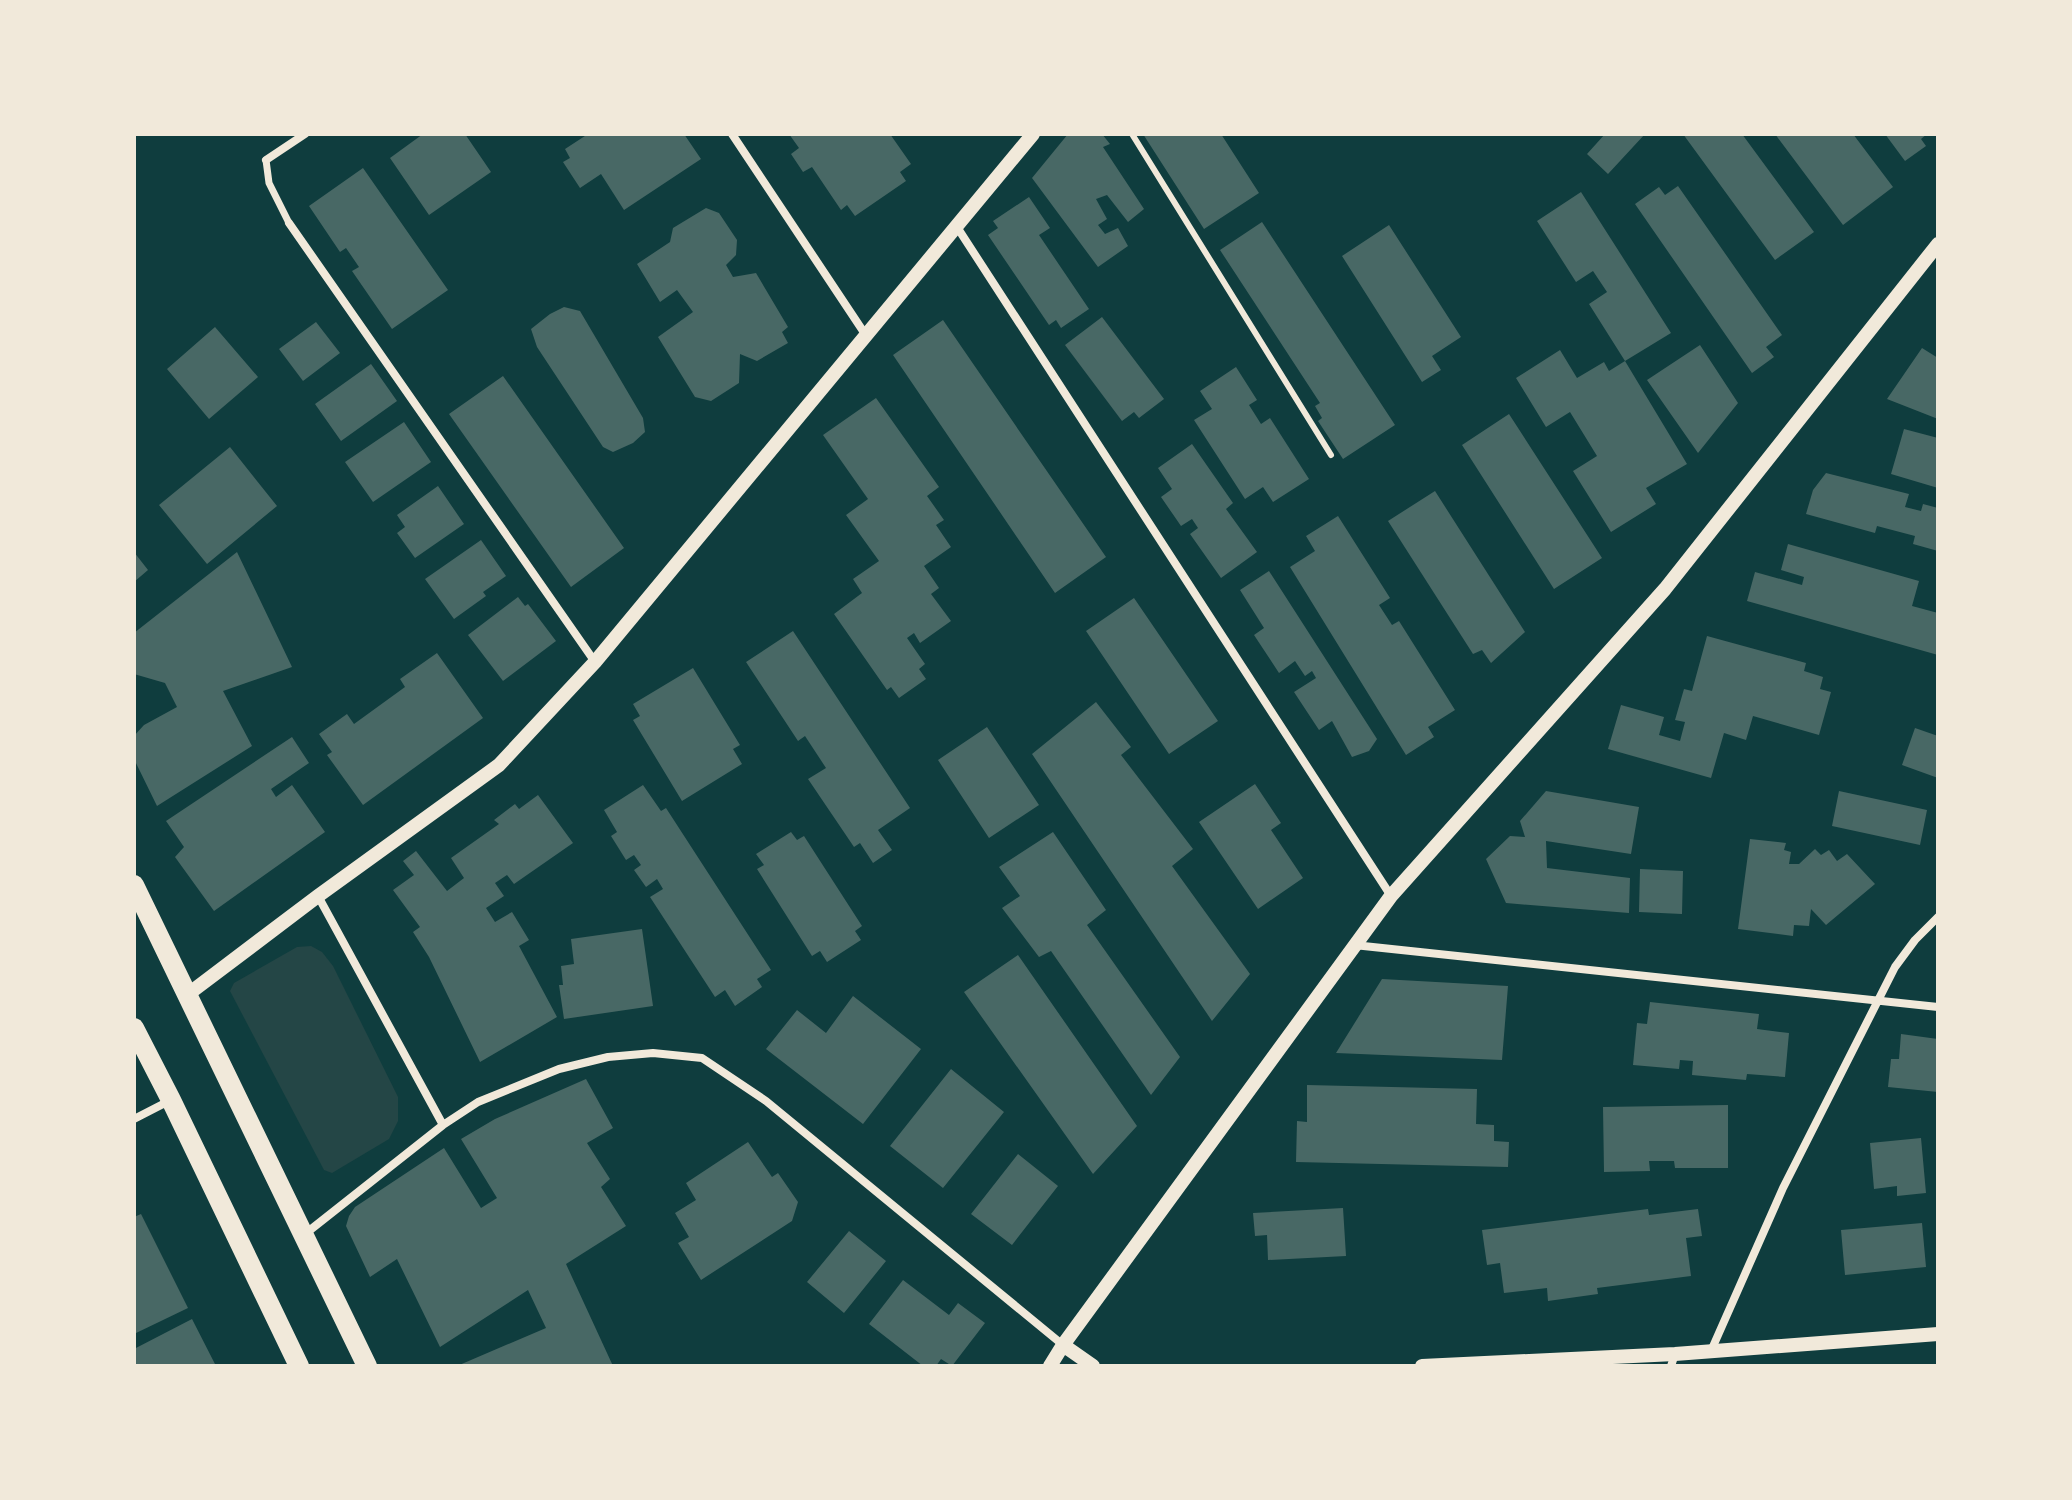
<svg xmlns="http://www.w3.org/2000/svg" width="2072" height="1500" font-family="'Noto Sans',sans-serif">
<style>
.green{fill:#244646}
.building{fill:#486865}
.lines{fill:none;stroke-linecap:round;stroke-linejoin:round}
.service{stroke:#f1e9da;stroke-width:6}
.pedestrian{stroke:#f1e9da;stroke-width:7}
.minor{stroke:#f1e9da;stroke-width:8}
.tertiary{stroke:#f1e9da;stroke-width:14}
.primary{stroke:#f1e9da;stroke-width:20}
</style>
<rect width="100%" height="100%" fill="#0f3d3e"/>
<path class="green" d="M311 946 322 952 333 966 398 1097V1121L389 1139 332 1173 324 1170 230 991 234 983 297 947Z"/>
<path class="building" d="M423 134H465L491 172 429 215 390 158Z
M588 134H684L701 159 624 210 601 174 580 188 563 162 570 158 565 149Z
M789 134H890L911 164 900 172 906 181 855 216 847 205 841 210 812 167 803 172 791 154 799 148Z
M1068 134H1102L1110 144 1103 147 1144 209 1128 222 1107 195 1096 199 1107 219 1098 225 1105 234 1118 228 1128 246 1098 267 1032 178Z
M1143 134H1221L1259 193 1204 229Z
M1605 134H1645L1608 174 1587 154Z
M1683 134H1742L1814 232 1775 260Z
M1775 134H1853L1893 187 1843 225Z
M1885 134H1927L1921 139 1926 146 1905 161Z
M363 168 448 290 392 329 352 271 359 267 346 248 340 252 309 206Z
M1678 186 1782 335 1766 347 1774 357 1752 373 1635 204 1659 187 1665 195Z
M1581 192 1671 333 1625 361 1589 304 1607 292 1593 271 1576 282 1537 221Z
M1029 197 1050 228 1039 235 1089 309 1061 328 1056 320 1049 325 988 235 998 228 993 221Z
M706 208 719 213 737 240 736 255 726 265 733 277 756 273 788 327 782 332 788 343 757 361 740 354 739 383 711 401 695 397 658 337 693 312 677 290 660 302 637 264 670 242 673 228Z
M1262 222 1395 425 1343 459 1318 421 1322 418 1315 406 1320 403 1220 250Z
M1389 225 1461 337 1432 356 1441 370 1422 382 1342 256Z
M564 307 580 311 643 418 645 432 633 443 613 452 603 447 537 347 531 329 550 314Z
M1102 317 1164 399 1139 418 1134 412 1122 421 1065 345Z
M943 320 1106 557 1055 593 893 355Z
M316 322 340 353 303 381 279 349Z
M215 327 258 377 209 419 167 369Z
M1700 345 1738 403 1698 453 1647 380Z
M1922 348 1938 358V419L1887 399Z
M1560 350 1577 378 1604 362 1609 371 1625 361 1687 464 1646 488 1656 504 1611 532 1573 471 1597 456 1570 412 1546 427 1516 378Z
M371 364 397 401 341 441 315 404Z
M1236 367 1257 400 1249 405 1261 424 1270 418 1309 479 1273 502 1263 487 1245 499 1194 420 1212 409 1200 391Z
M503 376 624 548 571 587 449 414Z
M876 398 939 487 927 496 944 520 936 525 951 547 924 566 939 588 931 594 951 621 920 643 914 633 907 638 925 664 919 669 926 679 899 698 891 687 887 690 834 614 862 593 853 579 879 561 846 515 868 499 823 435Z
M1509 414 1602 558 1554 589 1462 445Z
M404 422 431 462 373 502 345 462Z
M1904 429 1938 438V488L1891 474Z
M1192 444 1233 503 1226 509 1257 552 1221 578 1190 534 1198 528 1192 519 1181 526 1161 497 1172 489 1158 468Z
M230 447 277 506 207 564 159 505Z
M1826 473 1909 494 1905 507 1921 511 1923 504 1938 508V551L1913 544 1915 536 1877 526 1875 533 1806 514 1813 490Z
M438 486 464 524 415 558 397 533 405 527 397 515Z
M1435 491 1525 632 1491 663 1482 650 1473 654 1388 521Z
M1338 516 1390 598 1379 605 1392 625 1399 621 1455 710 1428 727 1434 737 1406 755 1290 567 1315 551 1306 536Z
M481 540 506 576 483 592 486 596 454 619 425 579Z
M1788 544 1919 581 1912 606 1938 613V655L1747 601 1755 572 1802 585 1804 577 1781 570Z
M134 552 148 570 134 582Z
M237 552 292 667 223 691 252 746 157 806 134 759V736L144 725 177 707 165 683 134 674V633Z
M1269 571 1377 739 1369 751 1352 757 1332 721 1319 730 1294 692 1316 678 1312 671 1305 676 1295 661 1279 673 1254 635 1264 628 1240 590Z
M518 597 525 606 528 604 556 641 503 681 468 635Z
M1134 598 1218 721 1169 754 1086 631Z
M793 631 910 808 878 830 892 850 873 863 860 843 854 847 808 779 826 768 805 736 798 741 746 662Z
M1707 636 1806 663 1804 671 1823 677 1820 689 1831 692 1819 735 1753 716 1746 740 1724 733 1711 778 1608 749 1621 705 1664 717 1659 735 1680 741 1685 722 1675 720 1684 689 1692 691Z
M437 653 483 718 363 805 327 755 332 752 319 734 347 714 354 724 405 687 400 679Z
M693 668 740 745 733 749 742 764 682 801 633 720 640 716 633 704Z
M1096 702 1131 747 1121 755 1193 849 1172 866 1250 974 1212 1021 1032 754Z
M987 727 1039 805 989 838 938 760Z
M1915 728 1938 736V778L1902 765Z
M292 737 309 763 271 789 276 797 292 785 325 832 214 911 175 857 184 847 166 821Z
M1255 784 1281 823 1271 830 1303 878 1258 909 1199 822Z
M643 785 661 811 666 808 771 970 757 979 762 987 735 1006 725 990 715 997 650 897 663 889 657 879 646 887 634 870 641 865 634 855 626 860 611 836 617 832 604 810Z
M1546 791 1639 807 1631 854 1546 841 1547 868 1630 878 1629 913 1506 903 1486 859 1510 836 1525 837 1520 821Z
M1839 791 1927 810 1920 845 1832 826Z
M538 795 573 843 514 884 507 875 495 883 504 896 486 908 495 922 512 912 529 940 519 946 557 1017 480 1062 429 957 413 932 420 927 393 890 414 875 403 861 416 851 447 891 464 878 451 858 499 824 494 820 515 804 519 809Z
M791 832 797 840 804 836 862 926 855 931 861 940 827 962 820 951 812 956 757 869 764 865 756 854Z
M1053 832 1106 910 1087 925 1180 1057 1151 1095 1051 951 1039 957 1002 908 1020 896 999 867Z
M1750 839 1786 843 1784 850 1791 852 1789 864H1799L1815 849 1821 855 1829 850 1837 861 1847 854 1875 884 1826 925 1811 909 1809 926 1794 925 1793 936 1738 929Z
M1640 869 1683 871 1682 914 1639 912Z
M642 929 653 1006 564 1019 559 985H563L561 966 574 964 571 939Z
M1018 955 1137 1126 1093 1174 964 992Z
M1382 979 1508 986 1502 1060 1336 1053Z
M853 996 921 1049 863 1124 766 1049 797 1010 826 1033Z
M1650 1002 1759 1014 1757 1029 1789 1033 1785 1077 1747 1074 1746 1080 1692 1075 1693 1061 1680 1060 1679 1069 1633 1065 1637 1023 1647 1024Z
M1901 1034 1938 1039V1092L1888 1087 1891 1059H1899Z
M951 1069 1004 1112 943 1188 890 1146Z
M586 1079 613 1128 587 1143 610 1179 601 1187 626 1226 566 1264 613 1366H457L546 1328 528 1290 440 1347 397 1259 370 1277 346 1226 349 1216 355 1207 444 1148 481 1208 497 1198 461 1139 495 1119Z
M1307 1085 1477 1089 1476 1124 1494 1125V1141L1509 1142 1508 1167 1296 1162 1297 1121 1307 1122Z
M1728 1105V1168H1675L1674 1161H1649L1650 1171 1604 1172 1603 1107Z
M1921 1138 1926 1193 1897 1196V1186L1874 1189 1870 1143Z
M748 1142 772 1177 778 1173 798 1202 792 1221 701 1280 678 1243 689 1237 675 1213 696 1200 686 1183Z
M1018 1154 1058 1186 1012 1245 971 1214Z
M1343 1208 1346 1256 1268 1260 1267 1235 1255 1236 1253 1213Z
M1648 1209 1649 1215 1698 1209 1702 1236 1686 1238 1691 1276 1597 1288 1598 1294 1548 1301 1547 1288 1504 1293 1500 1263 1487 1265 1482 1230Z
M141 1214 188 1308 134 1334V1217Z
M1922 1223 1926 1267 1845 1275 1841 1230Z
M849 1231 886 1261 844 1313 807 1282Z
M903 1280 949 1315 958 1303 985 1323 952 1366 941 1359 936 1366H923L869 1324Z
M192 1319 216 1366H134V1349Z"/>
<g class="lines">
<path class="service" d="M1132 134 1331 455"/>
<path class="pedestrian" d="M266 160 269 183 289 223"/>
<path class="minor" d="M732 134 865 334
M266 160 305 134
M289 223 595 662
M957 227 1391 896
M318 896 443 1125
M1354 945 1938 1007
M134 1119 169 1101
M305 1234 443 1125 478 1102 559 1069 608 1057 653 1053 702 1058 766 1101 1063 1345
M1711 1351 1783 1188 1895 967 1915 940 1938 917
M1671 1366 1675 1354"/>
<path class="tertiary" d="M187 995 318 896 499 765 595 662 1033 134
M1063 1345 1093 1366
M1050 1366 1063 1345 1391 896 1665 589 1938 244
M1422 1366 1675 1354 1938 1334"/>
<path class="primary" d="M134 885 367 1366
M134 1028 171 1100 299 1366"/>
</g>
<rect width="2072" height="1500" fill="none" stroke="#f1e9da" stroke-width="272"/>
</svg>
